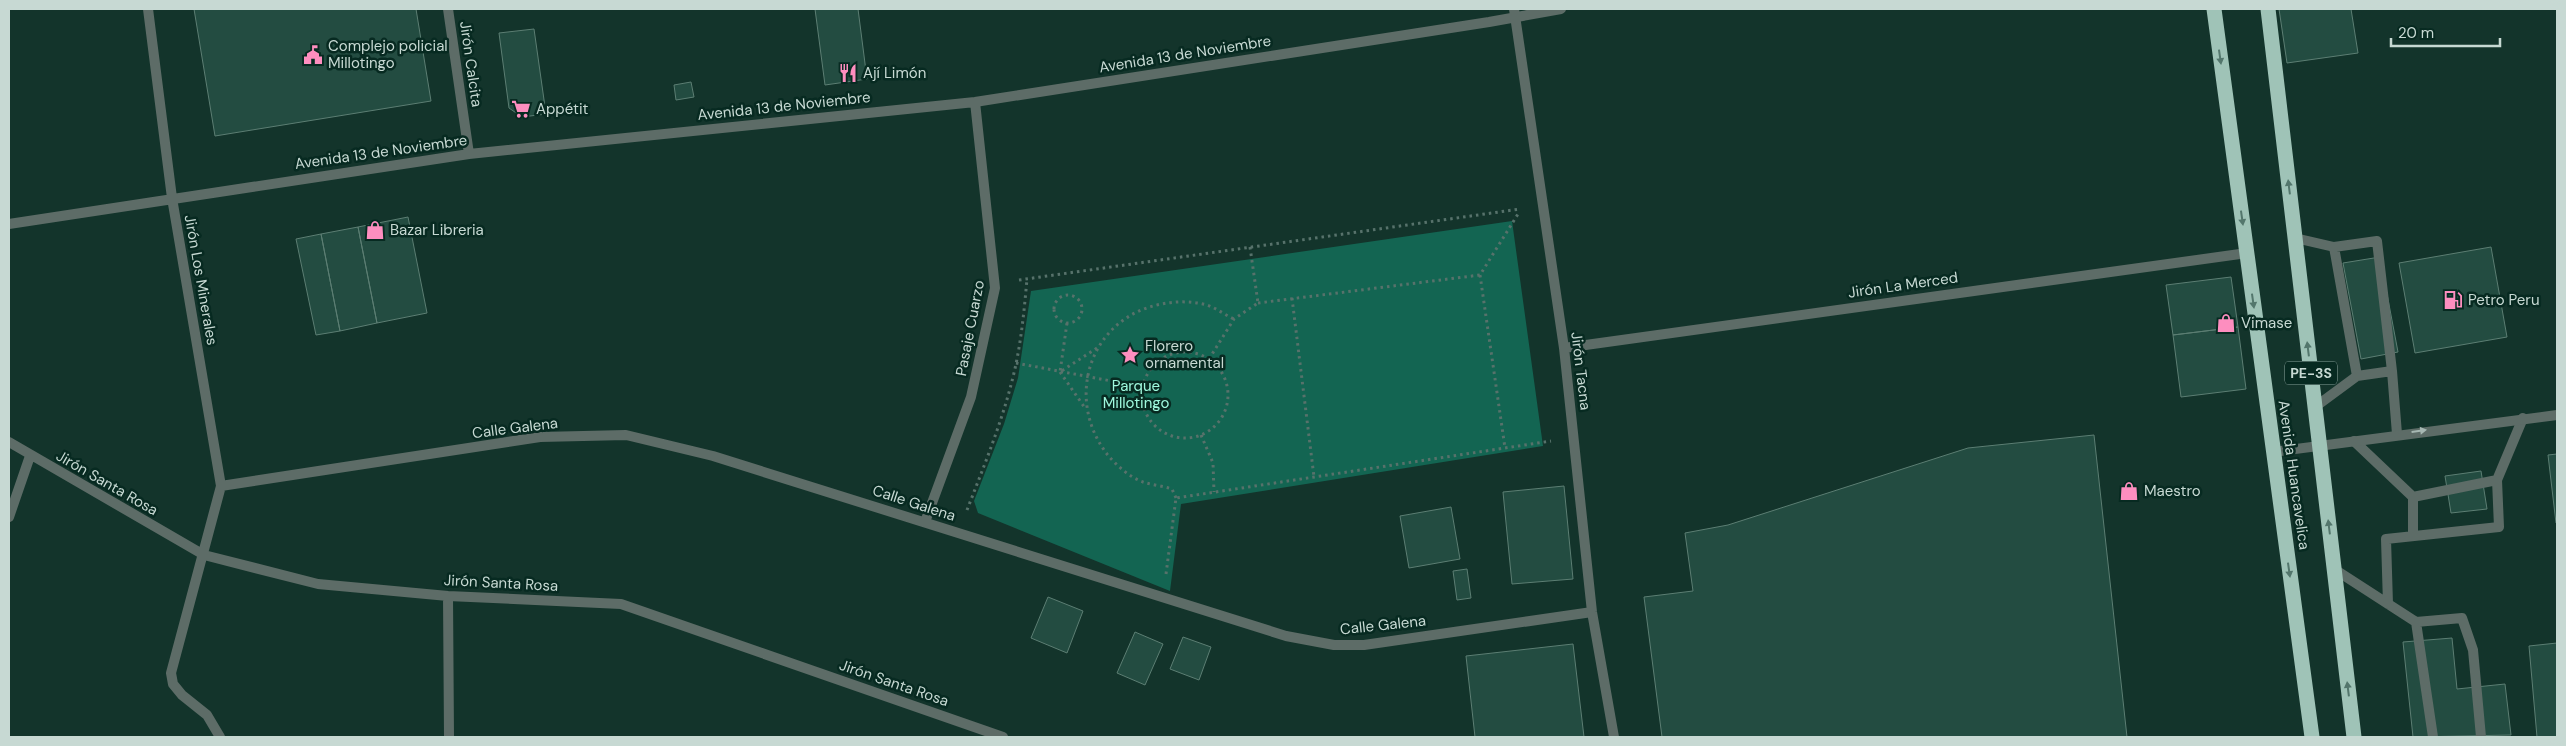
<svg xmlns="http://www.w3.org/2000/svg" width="2566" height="746" font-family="'DM Sans',sans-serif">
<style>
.green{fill:#136552}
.building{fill:#234c41;stroke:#5c7e73}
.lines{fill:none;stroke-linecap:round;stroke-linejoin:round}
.path{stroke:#57726b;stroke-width:3;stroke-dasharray:2.5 4;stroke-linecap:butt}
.lane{stroke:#5d6c67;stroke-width:10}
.street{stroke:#5d6c67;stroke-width:10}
.highway{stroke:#9fc3b7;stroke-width:15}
.oneway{fill:#53766c}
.oneway2{fill:#a7b8b3}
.labels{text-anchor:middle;stroke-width:5;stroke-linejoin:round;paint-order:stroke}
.shield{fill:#072a21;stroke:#8da49e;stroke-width:1}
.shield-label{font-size:14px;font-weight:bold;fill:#c7d9d3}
.poi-label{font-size:15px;fill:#c7d9d3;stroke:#072a21;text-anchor:start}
.street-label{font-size:15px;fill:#c7d9d3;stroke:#072a21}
.park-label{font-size:15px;fill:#9ff9de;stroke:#072a21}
</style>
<rect width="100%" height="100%" fill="#13342b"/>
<path class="green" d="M1512 221 1543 446 1181 504 1170 591 978 513 974 501 1004 424 1018 378 1031 291Z"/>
<path class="building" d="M194 9H416L431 101 215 136Z
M815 9H858L867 79 825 85Z
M2279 9H2351L2358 53 2287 63Z
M534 29 546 114 522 117 509 108 499 33Z
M691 82 694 97 676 100 674 85Z
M408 217 427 313 377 323 358 227Z
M358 227 377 323 340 331 321 234Z
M321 234 340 331 316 335 296 239Z
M2491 247 2507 337 2415 353 2399 263Z
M2380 257 2398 352 2361 359 2343 263Z
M2231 277 2238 327 2173 335 2166 285Z
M2238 327 2246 389 2181 397 2173 335Z
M2094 435 2127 737H1662L1644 597 1693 591 1685 533 1728 525 1968 448Z
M2557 454V523H2556L2548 455Z
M2481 471 2487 509 2451 513 2445 476Z
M1564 486 1573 579 1512 584 1503 492Z
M1451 507 1460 559 1409 568 1400 516Z
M1467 569 1471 598 1457 600 1453 571Z
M1048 597 1083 611 1067 653 1031 638Z
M1135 632 1163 644 1145 685 1117 673Z
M1183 637 1211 647 1199 680 1170 669Z
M2452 638 2457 689 2505 684 2511 735 2413 737 2403 642Z
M2557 643V737H2537L2529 646Z
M1573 644 1584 737H1475L1466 656Z"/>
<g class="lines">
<path class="path" d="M1480 275 1505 448
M1019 280 1520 209
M1054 309a14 14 0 1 1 28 0a14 14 0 1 1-28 0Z
M1292 298 1314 477
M1258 303 1480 275 1518 214
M1067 323 1060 372 1097 348
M1142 395a43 43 0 1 1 86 0a43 43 0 1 1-86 0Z
M1209 359 1234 319 1258 303 1250 247
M1016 363 1143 387
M1060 372 1085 408
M1201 435 1213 463 1214 492
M1176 498 1172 489C1163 486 1152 485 1143 482 1129 477 1116 465 1107 454 1064 398 1090 317 1162 304 1176 301 1192 301 1207 305 1216 308 1225 315 1234 319
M967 510C984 466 1002 422 1013 377 1021 345 1024 312 1027 279
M1166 574 1176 498 1551 441"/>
<path class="lane" d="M2295 238 2334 247 2357 376 2315 407
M2334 247 2377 241 2392 371 2357 376
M2392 371 2397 434
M2354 441 2413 497 2497 480 2523 418
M2413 536V497
M2334 569 2416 622 2433 737
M2388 604 2386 539 2499 527 2497 480
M2416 622 2462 618 2473 650 2481 737"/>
<path class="street" d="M148 9 172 198 221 486 171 673 173 684 182 695 207 715 220 737
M448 9 469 154
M1514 9 1564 348 1592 612 1614 737
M9 224 469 154 975 102 1489 22 1561 9
M1564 348 2247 253
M9 442 204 555 318 584 448 596 621 604 1003 737
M2273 452 2557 415
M221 486 540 437 626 435 713 456 1286 636 1334 645H1364L1592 612
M9 517 30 456
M925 522 971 397 995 288 975 102
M448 596 449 737"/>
<path class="highway" d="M2214 9 2312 737
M2268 9 2354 737"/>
</g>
<defs><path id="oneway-solid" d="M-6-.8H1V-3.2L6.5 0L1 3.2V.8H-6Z" transform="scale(1.25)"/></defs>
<g class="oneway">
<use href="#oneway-solid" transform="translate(2220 57) rotate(82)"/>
<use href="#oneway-solid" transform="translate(2289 187) rotate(-97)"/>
<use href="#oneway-solid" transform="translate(2242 218) rotate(82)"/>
<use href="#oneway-solid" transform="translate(2253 301) rotate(82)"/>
<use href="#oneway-solid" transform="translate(2308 349) rotate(-97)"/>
<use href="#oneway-solid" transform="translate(2329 527) rotate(-97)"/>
<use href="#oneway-solid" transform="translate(2289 570) rotate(82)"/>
<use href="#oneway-solid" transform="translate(2348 689) rotate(-97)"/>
</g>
<use class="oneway2" href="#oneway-solid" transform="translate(2419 431) rotate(-8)"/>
<defs>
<g id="civic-bare" transform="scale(1.5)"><path d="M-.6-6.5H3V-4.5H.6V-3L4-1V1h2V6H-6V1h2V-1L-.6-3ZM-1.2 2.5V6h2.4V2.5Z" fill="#fd8ebf" stroke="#072a21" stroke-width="2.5" paint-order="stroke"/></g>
<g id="restaurant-bare" transform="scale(1.5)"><path d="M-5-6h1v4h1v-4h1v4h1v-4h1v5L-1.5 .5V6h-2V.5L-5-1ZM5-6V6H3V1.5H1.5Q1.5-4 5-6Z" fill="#fd8ebf" stroke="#072a21" stroke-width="2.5" paint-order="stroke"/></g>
<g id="supermarket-bare" transform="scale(1.5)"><path d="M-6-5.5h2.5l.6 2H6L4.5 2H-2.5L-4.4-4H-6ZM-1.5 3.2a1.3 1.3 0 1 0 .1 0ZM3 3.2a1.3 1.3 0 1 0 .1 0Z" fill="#fd8ebf" stroke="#072a21" stroke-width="2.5" paint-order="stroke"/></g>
<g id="shop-bare" transform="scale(1.5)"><path d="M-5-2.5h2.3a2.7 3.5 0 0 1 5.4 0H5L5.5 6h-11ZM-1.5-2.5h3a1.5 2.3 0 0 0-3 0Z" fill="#fd8ebf" stroke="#072a21" stroke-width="2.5" paint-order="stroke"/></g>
<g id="fuel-bare" transform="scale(1.5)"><path d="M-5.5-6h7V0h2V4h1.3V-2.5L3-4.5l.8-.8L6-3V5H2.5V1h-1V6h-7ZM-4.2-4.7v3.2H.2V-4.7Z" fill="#fd8ebf" stroke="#072a21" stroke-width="2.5" paint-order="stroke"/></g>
<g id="sight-bare" transform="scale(1.5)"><path d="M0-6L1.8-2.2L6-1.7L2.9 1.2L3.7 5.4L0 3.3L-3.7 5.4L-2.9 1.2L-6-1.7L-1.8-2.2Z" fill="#fd8ebf" stroke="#072a21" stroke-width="2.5" paint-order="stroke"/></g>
</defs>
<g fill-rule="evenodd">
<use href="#civic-bare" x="313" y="55"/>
<use href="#restaurant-bare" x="848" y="73"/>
<use href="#supermarket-bare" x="521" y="109"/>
<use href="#shop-bare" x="375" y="230"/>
<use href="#fuel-bare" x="2453" y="300"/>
<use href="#shop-bare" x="2226" y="323"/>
<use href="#sight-bare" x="1130" y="355"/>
<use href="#shop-bare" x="2129" y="491"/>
</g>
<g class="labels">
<rect class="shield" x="2285" y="361.5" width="52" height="23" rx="4"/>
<g class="shield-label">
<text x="2311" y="378">PE-3S</text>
</g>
<g class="poi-label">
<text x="328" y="51">Complejo policial<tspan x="328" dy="17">Millotingo</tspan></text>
<text x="863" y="78">Ají Limón</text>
<text x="536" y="114">Appétit</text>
<text x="390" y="235">Bazar Libreria</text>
<text x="2468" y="305">Petro Peru</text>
<text x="2241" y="328">Vimase</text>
<text x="1145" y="351">Florero<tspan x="1145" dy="17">ornamental</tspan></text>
<text x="2144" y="496">Maestro</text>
</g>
<g class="street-label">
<text transform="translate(1185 54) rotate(-9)" y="5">Avenida 13 de Noviembre</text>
<text transform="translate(471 64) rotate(82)" y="5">Jirón Calcita</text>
<text transform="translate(784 106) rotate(-6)" y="5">Avenida 13 de Noviembre</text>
<text transform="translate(381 152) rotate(-8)" y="5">Avenida 13 de Noviembre</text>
<text transform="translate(201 280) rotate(80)" y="5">Jirón Los Minerales</text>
<text transform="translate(1903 285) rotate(-8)" y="5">Jirón La Merced</text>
<text transform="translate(970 328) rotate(-79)" y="5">Pasaje Cuarzo</text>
<text transform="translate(1581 371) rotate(83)" y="5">Jirón Tacna</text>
<text transform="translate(515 428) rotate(-7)" y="5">Calle Galena</text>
<text transform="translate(2294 475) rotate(82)" y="5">Avenida Huancavelica</text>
<text transform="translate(107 483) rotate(30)" y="5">Jirón Santa Rosa</text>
<text transform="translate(914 503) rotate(18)" y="5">Calle Galena</text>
<text transform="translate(501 583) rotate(3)" y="5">Jirón Santa Rosa</text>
<text transform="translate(1383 625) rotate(-6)" y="5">Calle Galena</text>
<text transform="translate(894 683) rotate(19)" y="5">Jirón Santa Rosa</text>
</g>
<g class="park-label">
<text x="1136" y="391">Parque<tspan x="1136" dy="17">Millotingo</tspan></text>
</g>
</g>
<rect width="2566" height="746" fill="none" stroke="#c7d9d3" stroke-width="20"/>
<path d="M2391 38v8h109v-8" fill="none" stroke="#c7d9d3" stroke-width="2.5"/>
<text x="2398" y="38" font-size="15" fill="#c7d9d3" stroke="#072a21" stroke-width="4" paint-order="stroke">20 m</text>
</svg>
